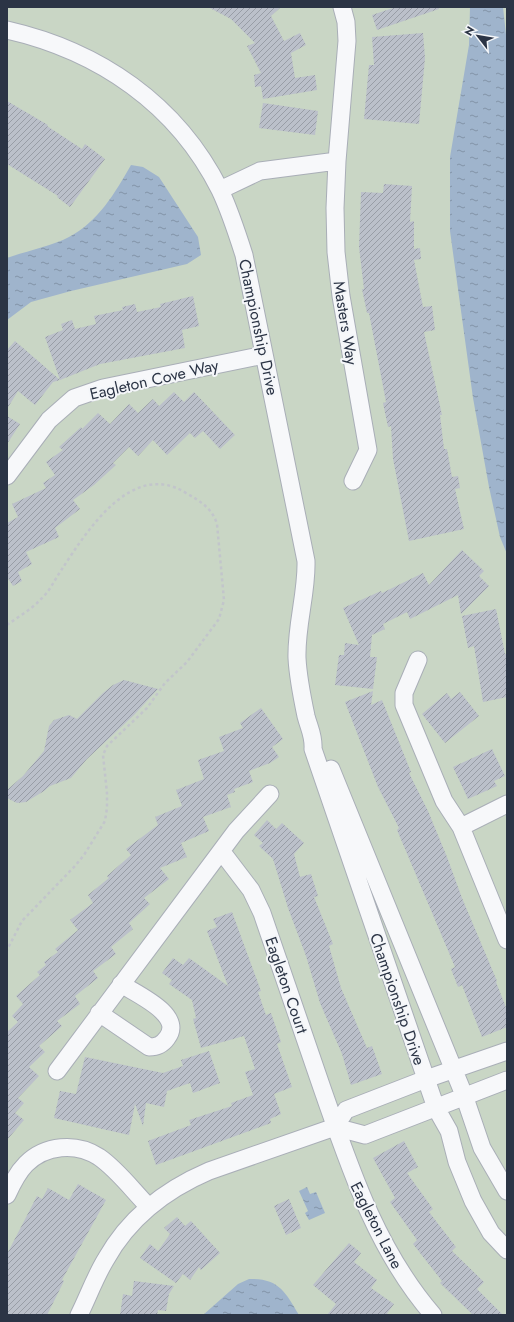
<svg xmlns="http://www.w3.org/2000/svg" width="514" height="1322" font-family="Jost,sans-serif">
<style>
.green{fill:#c9d6c5}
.water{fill:url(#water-ripples)}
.building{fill:url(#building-hatch)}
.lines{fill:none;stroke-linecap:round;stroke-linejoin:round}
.street-casing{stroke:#a9aeb7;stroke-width:19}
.path{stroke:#c2c5cb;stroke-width:2.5;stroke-dasharray:3 3;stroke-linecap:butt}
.street{stroke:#f7f8fa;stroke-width:17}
.labels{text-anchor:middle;stroke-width:4;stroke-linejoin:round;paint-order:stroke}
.street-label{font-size:16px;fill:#2b3445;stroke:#f4f6f9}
</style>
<defs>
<pattern id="water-ripples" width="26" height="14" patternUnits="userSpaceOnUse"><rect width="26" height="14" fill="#9fb4cc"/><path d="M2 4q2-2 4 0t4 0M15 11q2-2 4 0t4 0" fill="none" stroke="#8293a7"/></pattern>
<pattern id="building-hatch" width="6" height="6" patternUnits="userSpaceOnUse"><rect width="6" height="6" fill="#bbc0ca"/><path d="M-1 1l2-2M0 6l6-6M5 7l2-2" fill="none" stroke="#989da6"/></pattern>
</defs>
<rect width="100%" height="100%" fill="#e4e7ec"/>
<path class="green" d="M7 7H507V1315H7Z"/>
<path class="water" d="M470 7H503L507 44V554L500 537 489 487 473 398 450 231V157L469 45Z
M131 165 143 167 159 177 198 237 201 255 187 264 71 291 31 302 7 320V258C26 251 52 246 69 237 98 222 115 193 131 165Z
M307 1187 310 1194 316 1192 325 1213 309 1220 305 1213 308 1211 299 1191Z
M249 1279C278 1278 285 1291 299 1315H203L238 1284Z"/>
<path class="building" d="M208 7H281L271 16 284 41 300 33 306 45 291 53 295 78 315 75 317 90 263 99 261 86 255 87 254 75 261 73 247 46 255 43 231 19Z
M396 7H439V9L377 30 372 15Z
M423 33 425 58 419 124 364 119 369 65H374L372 37Z
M7 101 48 125 47 126 82 149 85 144 105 159 70 207 57 197 58 196 7 164Z
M263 103 318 111 315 135 259 128Z
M384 184 412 186 410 222 414 221V249L420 248 421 259 414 260 423 307 432 306 435 330 424 332 442 415H440L444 449H447L452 477 458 476 460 488 455 489 464 529 409 541 393 459 391 426 388 427 383 403 386 402 369 313H367L362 289H364L359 247 361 192 383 193Z
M193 296 199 326 182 330 185 348 100 364 60 380 45 337 63 330 61 324 72 320 75 329 96 324 94 316 123 310 122 307 135 304 137 312 161 307 160 304Z
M15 341 60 380 53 382 35 405 18 391 7 409V350Z
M174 392 184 402 194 392 235 435 220 449 203 431 195 438 190 433 167 455 153 440 138 456 129 447 113 463 116 465 94 485 73 500 80 509 55 528 59 537 26 552 32 564 18 572 22 581 13 586 7 577V523L18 517 12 504 46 488 43 483 55 475 46 462 63 450 59 447 81 427 82 429 98 413 110 424 129 404 138 413 153 399 159 406Z
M7 416 20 424 7 444Z
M462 550 484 571 479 576 489 586 461 614 458 595 410 619 407 612 383 624 385 629 372 635 370 657H377L373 689 335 685 339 655H344L345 643 359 645 343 608 381 591 382 593 423 573 429 585Z
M496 609 505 654H507V697L483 702 474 646 468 648 462 616Z
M124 680 158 689 134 715 87 759 71 778 50 786 44 791 26 802 17 803 7 798V790L23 776 44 751 49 726 54 720 69 715 77 719 103 693 113 685Z
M373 691 371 705 382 700 411 772 409 773 428 811 447 857 462 898 497 981 496 982 507 1010V1027L482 1037 462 985 458 987 451 969 455 967 397 830 399 828 378 787 345 702Z
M460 692 479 716 445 743 422 714 447 693 451 699Z
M261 708 283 739 272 747 279 757 270 763 249 771 253 782 234 789 235 792 227 795 231 807 203 817 209 831 181 843 187 857 160 868 169 879 144 898 150 904 129 923 133 929 111 947 116 954 93 971 98 978 75 996 80 1004 57 1021 62 1026 39 1046 45 1052 29 1067 39 1076 18 1098 24 1103 15 1113 24 1120 7 1140V1032L18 1022 12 1016 23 1004 16 996 40 975 37 972 46 965 44 962 58 952 55 949 78 930 70 920 93 903 88 895 109 878 107 876 131 855 126 849 158 825 155 817 182 806 176 790 204 779 198 760 224 751 219 737 243 728 240 723Z
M492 749 505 776 494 781 497 786 468 799 453 767Z
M267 820 276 829 282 823 304 843 294 854 300 877 311 874 318 896 314 897 333 944 329 946 341 988 367 1048 372 1046 382 1074 351 1085 342 1054 320 1003 306 956 288 908 273 859 259 846 263 843 254 835Z
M232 912 261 991 258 992 266 1015 271 1013 281 1042 277 1044 292 1087 274 1094 281 1114 270 1119 271 1123 156 1165 148 1141 191 1125 189 1120 232 1106 231 1103 253 1095 245 1072 255 1069 244 1036 201 1048 193 1019 196 1018 192 1000 169 984 172 980 162 973 173 958 183 965 189 958 228 986 207 931 217 927 213 919Z
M209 1051 220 1083 193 1093 190 1083 167 1091 164 1107 146 1103 143 1126 135 1104 129 1135 54 1118 60 1091 76 1094 85 1057 163 1073 183 1066 181 1060Z
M404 1141 418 1167 407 1173 433 1209 429 1212 456 1247 452 1251 484 1282 477 1289 503 1315H473L440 1283 442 1281 413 1244 417 1240 390 1202 395 1198 373 1158Z
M78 1184 106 1200 62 1280 64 1281 47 1315H7V1254L37 1196 42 1199 48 1188 69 1200Z
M289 1199 301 1228 286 1235 274 1206Z
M177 1217 185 1226 191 1221 220 1253 201 1270 199 1267 190 1280 183 1274 176 1283 140 1258 150 1244 158 1251 170 1234 164 1228Z
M349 1243 361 1253 354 1262 377 1280 371 1288 394 1304 386 1315H327L336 1304 313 1285Z
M134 1281 174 1286 169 1294 166 1311 158 1310 157 1315H120L123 1294 132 1296Z"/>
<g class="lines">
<g class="street-casing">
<path id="street" d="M342 7 346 22 347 41 337 161 335 208 336 252 341 296 368 450 353 481
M7 30C99 51 177 104 220 190 230 211 237 233 244 255L306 561C307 593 296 625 297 658 298 678 302 697 306 716 309 728 314 736 313 749L436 1108 449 1131 457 1162 473 1201 491 1233 507 1250
M220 190 260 171 337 161
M7 476 49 420 74 398 103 388 264 355
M418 660 404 693V705L444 801 461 827 507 940
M331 769 464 1095 482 1148 507 1191
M461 827 507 804
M222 852 251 890 262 913C282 971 302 1029 322 1088 350 1168 376 1249 433 1315
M99 1013 149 1047C157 1047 162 1045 167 1038 185 1015 136 994 121 984
M57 1071 236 831 270 794
M335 1127 346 1110 426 1079 507 1051
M7 1195C12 1184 17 1173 26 1164 45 1145 76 1142 99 1157 118 1170 133 1191 149 1207
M79 1315C88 1297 95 1277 106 1259 129 1218 167 1189 209 1171L335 1127 365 1135 507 1080"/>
</g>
<path class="path" d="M7 625C18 617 32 609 41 599 50 591 55 579 62 569 87 531 132 459 186 493 200 501 212 508 217 524L224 600 219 619 187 662 165 683 147 708 107 746 103 755 107 793V808L105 821 84 855 75 866 22 921 7 950"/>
<use href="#street" class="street"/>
</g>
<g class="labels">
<g class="street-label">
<text transform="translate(346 323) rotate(81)" y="6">Masters Way</text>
<text transform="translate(259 327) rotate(78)" y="6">Championship Drive</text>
<text transform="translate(154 379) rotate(-13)" y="6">Eagleton Cove Way</text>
<text transform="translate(287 985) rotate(71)" y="6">Eagleton Court</text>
<text transform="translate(398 999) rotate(71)" y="6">Championship Drive</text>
<text transform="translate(377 1225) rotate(63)" y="6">Eagleton Lane</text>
</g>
</g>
<rect width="514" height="1322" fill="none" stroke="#2b3445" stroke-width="16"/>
<g transform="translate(478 36) rotate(301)" stroke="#f4f6f9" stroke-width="3" paint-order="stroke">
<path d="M0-3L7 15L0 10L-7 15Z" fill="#2b3445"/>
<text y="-6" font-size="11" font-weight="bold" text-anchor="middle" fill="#2b3445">N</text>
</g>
</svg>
